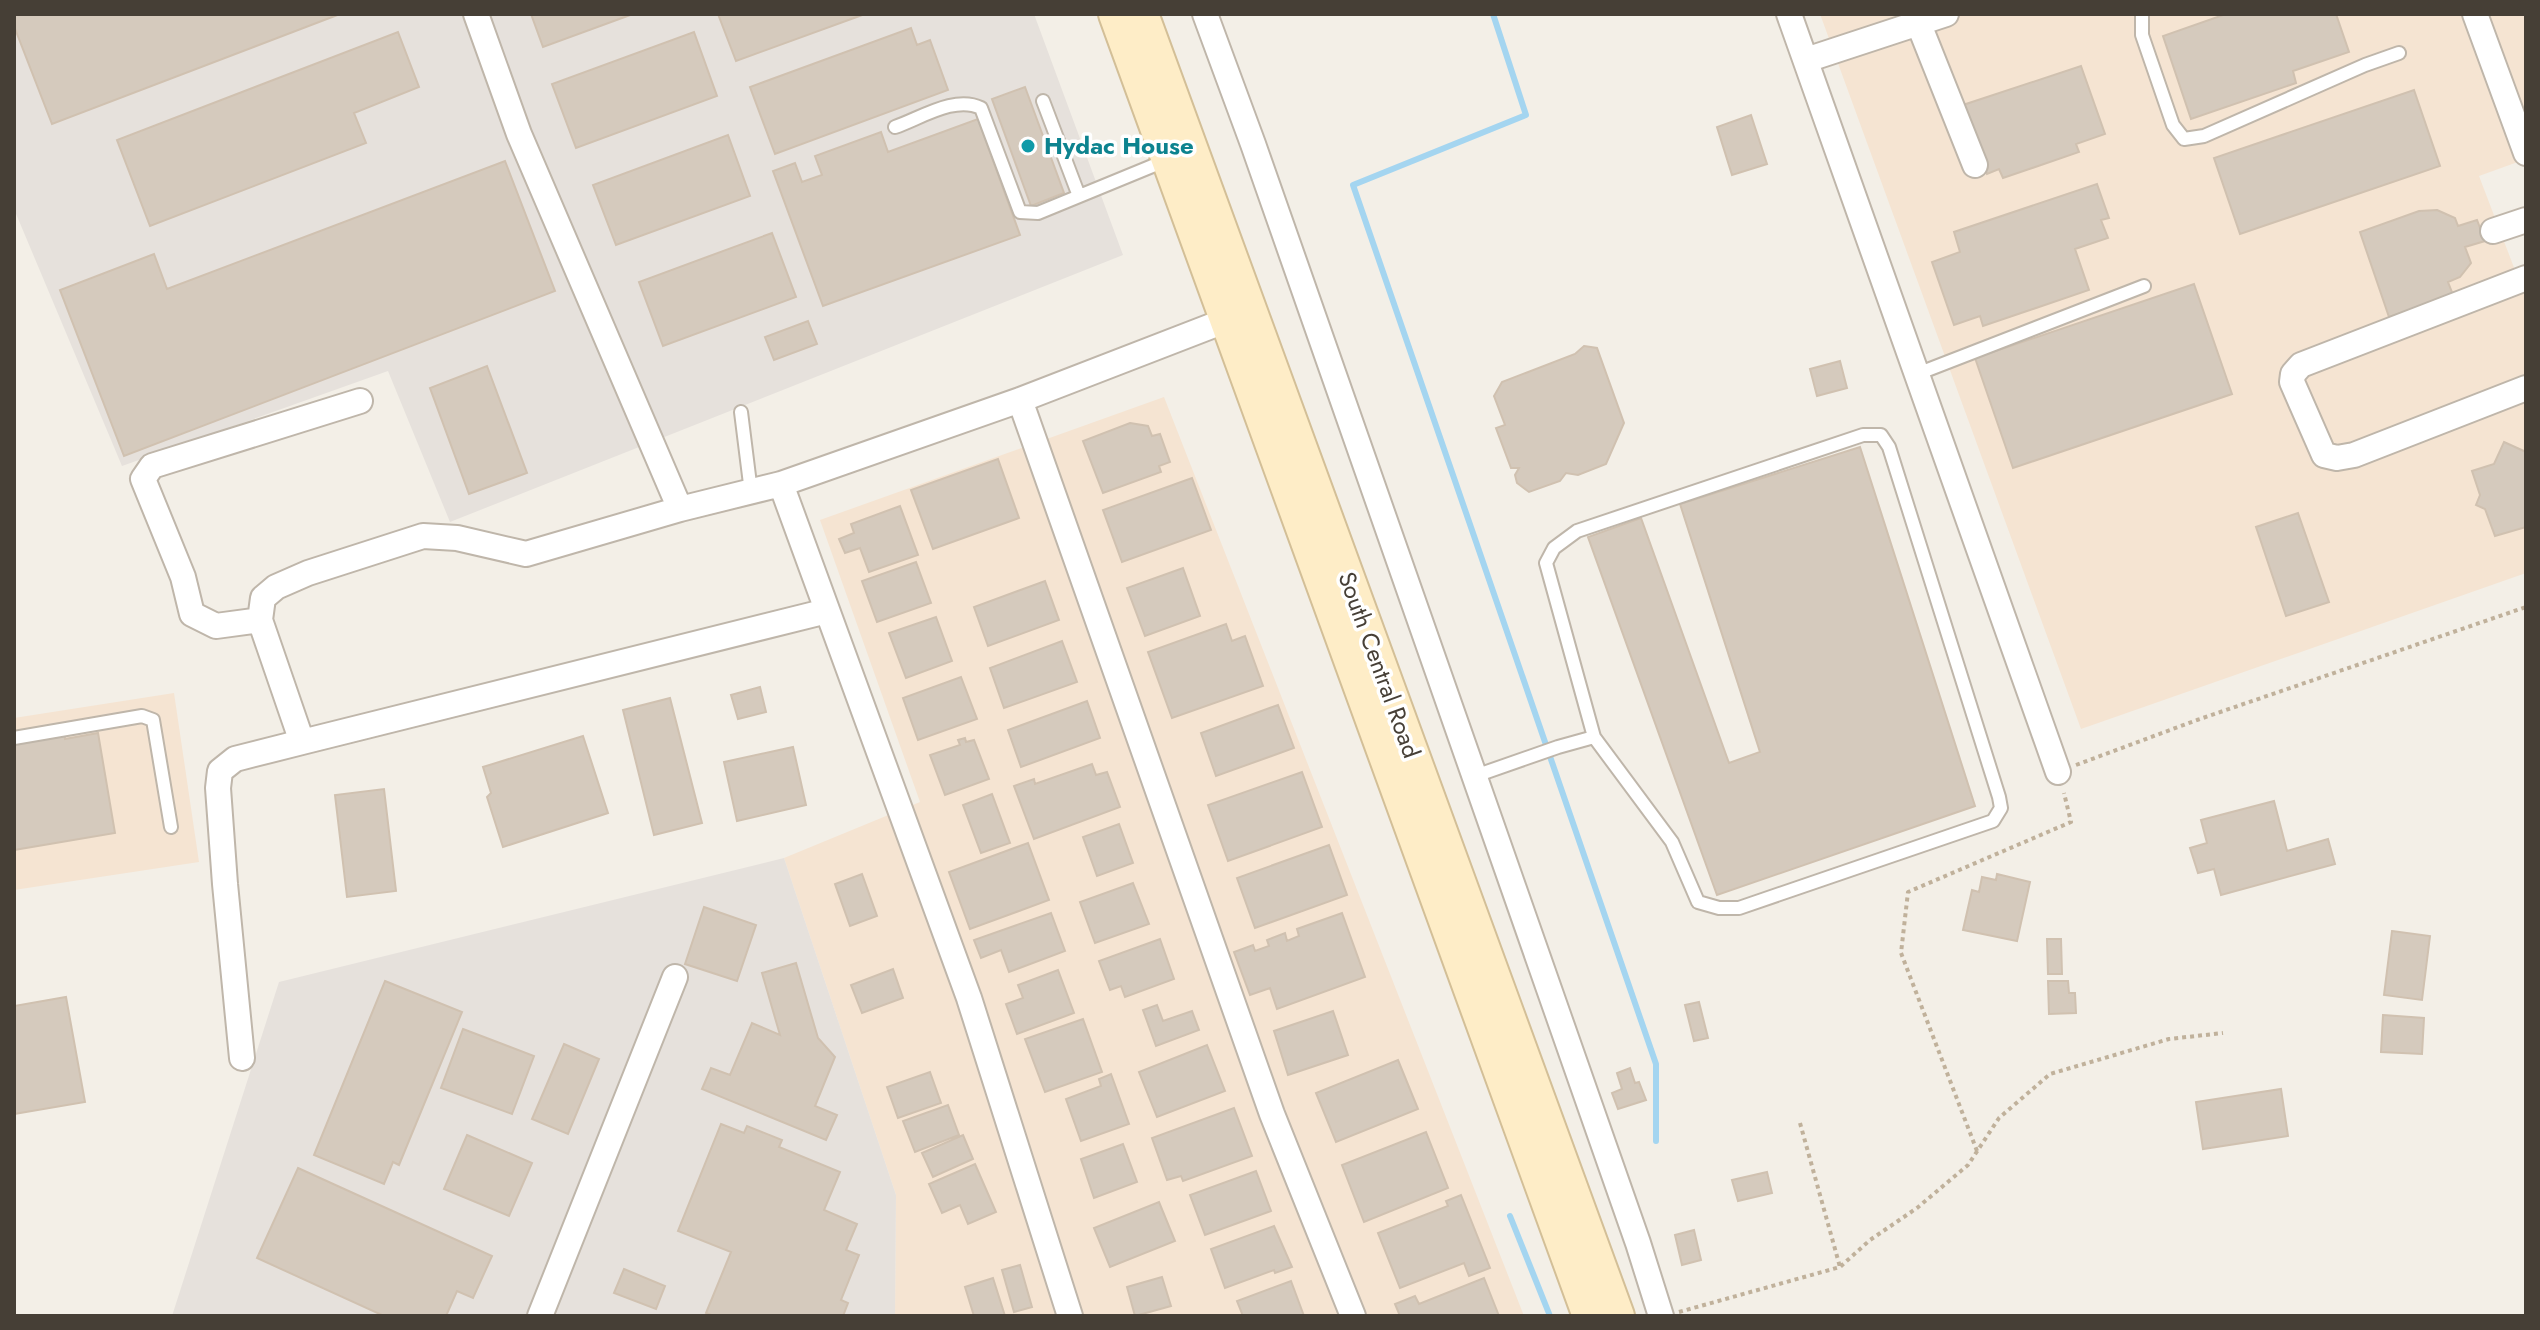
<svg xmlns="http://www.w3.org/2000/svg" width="2540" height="1330" font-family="Jost,sans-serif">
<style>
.commercial{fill:#f5e4d2}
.industrial{fill:#e6e1dc}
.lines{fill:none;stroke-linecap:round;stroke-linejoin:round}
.stream{stroke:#a4d5f0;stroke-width:6}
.building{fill:#d5cabd;stroke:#d0c1b0;stroke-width:2}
.lane-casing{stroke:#bfb6aa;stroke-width:16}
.street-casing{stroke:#bfb6aa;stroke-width:28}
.secondary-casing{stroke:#d3bf97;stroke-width:38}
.path{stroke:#c0b19b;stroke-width:4;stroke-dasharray:4 4;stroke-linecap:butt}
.lane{stroke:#fff;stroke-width:12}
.street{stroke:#fff;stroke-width:24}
.secondary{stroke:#feedc7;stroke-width:34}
.culture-dot{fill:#0f9aa8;stroke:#fff;stroke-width:3}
.labels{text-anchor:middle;stroke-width:7;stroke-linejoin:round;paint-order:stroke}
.culture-label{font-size:24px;font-weight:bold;fill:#0d838f;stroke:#fff;text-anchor:start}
.street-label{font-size:24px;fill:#463f36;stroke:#fff}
</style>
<rect width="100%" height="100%" fill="#f3efe7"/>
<path class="commercial" d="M1820 14H2526V159L2479 176 2526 299V573L2081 729Z
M1164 397 1524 1316H895L896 1195 784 858 920 802 820 520Z
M174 693 199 862 14 890V718Z"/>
<path class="industrial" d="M14 14H1034L1123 255 450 522 388 371 122 466 14 209Z
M784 858 896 1195 895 1316H172L279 982Z"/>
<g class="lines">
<path class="stream" d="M1493 14 1526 115 1353 185 1656 1064V1141
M1510 1216 1550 1316"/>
</g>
<path class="building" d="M14 14H340L52 124 14 26Z
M531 14H633L543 47Z
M718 14H865L736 61Z
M2226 14H2336L2349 52 2293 71 2296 83 2191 119 2163 36Z
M911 28 917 45 930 40 948 90 775 154 750 87Z
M398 32 419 87 354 113 366 143 150 226 117 140Z
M694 32 717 96 576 148 552 84Z
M2081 66 2105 134 2076 144 2079 152 2003 178 1999 169 1987 174 1963 105Z
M1025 87 1064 193 1031 206 992 99Z
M2414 90 2440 166 2240 234 2214 158Z
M1751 115 1767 164 1732 175 1717 127Z
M978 119 1020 235 823 306 773 171 795 163 802 182 822 175 815 156 881 132 888 152Z
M728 135 750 196 616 245 593 185Z
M505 161 555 291 124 456 60 290 154 254 167 289Z
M2097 184 2109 218 2101 220 2108 238 2075 249 2089 290 1983 326 1980 316 1954 325 1932 262 1960 252 1954 232Z
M2437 210 2455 218 2458 226 2477 220 2485 241 2465 247 2471 263 2460 277 2448 282 2453 295 2389 317 2360 232 2419 211Z
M772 233 796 297 663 346 639 282Z
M2194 284 2232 394 2013 468 1975 358Z
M808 321 817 344 774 360 765 337Z
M1584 346 1597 348 1624 423 1606 464 1578 475 1566 473 1560 481 1529 492 1517 483 1515 475 1519 468H1511L1496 428 1505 425 1494 396 1502 382 1575 354Z
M1840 361 1847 388 1817 396 1810 369Z
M487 366 527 473 469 494 430 388Z
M1130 423 1148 426 1152 436 1160 434 1170 462 1159 466 1161 472 1103 493 1083 441Z
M2504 442 2526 452V527L2495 536 2485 509 2476 505 2480 495 2472 471 2494 464Z
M1860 447 1975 806 1717 895 1588 537 1641 518 1729 763 1760 752 1680 504Z
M998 459 1019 518 933 549 911 490Z
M1192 478 1211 530 1122 562 1103 510Z
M900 506 918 555 869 572 860 548 845 553 839 539 854 533 851 524Z
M2298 513 2329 602 2286 616 2256 527Z
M916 562 931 603 877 622 862 581Z
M1183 568 1200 616 1145 636 1127 588Z
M1045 581 1059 620 988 646 974 607Z
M936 617 952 661 906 678 889 633Z
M1226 624 1232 641 1245 636 1263 686 1172 718 1148 652Z
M1062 641 1077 682 1004 708 990 668Z
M961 677 977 719 918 740 903 698Z
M760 687 766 712 738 719 731 695Z
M670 698 702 823 654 835 623 710Z
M1087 701 1100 738 1021 767 1008 730Z
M1278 705 1294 748 1216 776 1201 733Z
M64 731 65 739 98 733 115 833 14 850V740Z
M583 736 608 813 503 847 487 797 491 793 483 767Z
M965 738 966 742 974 740 989 779 945 795 930 755 960 745 958 740Z
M793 747 806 805 737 821 724 762Z
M1092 764 1096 775 1107 772 1120 807 1034 839 1014 786 1034 779 1035 784Z
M1302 772 1322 827 1228 861 1208 805Z
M384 789 396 891 347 897 335 795Z
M992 794 1010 843 981 853 963 805Z
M2274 801 2287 851 2328 839 2335 864 2221 895 2214 869 2198 873 2190 848 2207 843 2201 820Z
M1119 824 1133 863 1097 876 1083 837Z
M1028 843 1049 900 970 929 949 872Z
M1329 845 1347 895 1255 928 1237 878Z
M862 874 877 916 850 926 835 884Z
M1997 874 2030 882 2017 941 1963 930 1972 890 1979 892 1982 877 1996 880Z
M1133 883 1149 924 1095 943 1080 902Z
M704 907 756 925 737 981 685 964Z
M1051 913 1065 951 1009 972 1001 950 981 958 974 940Z
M1342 913 1365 977 1277 1009 1270 988 1250 995 1234 952 1253 945 1255 951 1269 946 1267 940 1285 933 1287 941 1299 936 1297 929Z
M2392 931 2430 936 2422 1000 2384 995Z
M1160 939 1174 979 1125 997 1121 986 1110 990 1099 961Z
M2047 939H2061L2062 974H2048Z
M796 963 818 1038 835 1057 815 1106 837 1115 826 1140 702 1089 711 1068 730 1075 752 1023 780 1035 762 973Z
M893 969 903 998 862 1013 851 985Z
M1058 970 1074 1013 1017 1034 1006 1004 1023 998 1018 985Z
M385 981 462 1012 399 1165 393 1162 384 1184 314 1155Z
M2048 981H2068L2069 993H2075L2076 1013 2049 1014Z
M66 997 85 1102 14 1114V1006Z
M1699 1002 1708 1038 1694 1041 1685 1005Z
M1157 1005 1163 1021 1192 1011 1199 1030 1156 1046 1143 1010Z
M1333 1011 1348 1055 1288 1075 1274 1031Z
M2383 1015 2424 1018 2422 1054 2381 1052Z
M1083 1019 1102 1072 1045 1092 1025 1039Z
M463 1029 534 1056 512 1114 441 1088Z
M564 1044 599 1059 568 1134 532 1119Z
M1207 1045 1225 1091 1157 1117 1139 1072Z
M1398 1060 1418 1109 1336 1142 1316 1093Z
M1630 1068 1635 1083 1639 1082 1646 1100 1618 1109 1612 1093 1622 1089 1617 1073Z
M930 1072 941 1103 898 1118 887 1087Z
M1111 1074 1129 1124 1081 1141 1066 1099 1101 1086 1099 1079Z
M2281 1089 2288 1136 2203 1149 2196 1102Z
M948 1105 959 1135 915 1152 903 1121Z
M1234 1108 1252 1156 1183 1181 1181 1176 1167 1180 1152 1138Z
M721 1124 744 1133 747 1126 782 1140 779 1147 840 1172 824 1210 857 1224 846 1250 859 1255 841 1300 848 1303 843 1316H714L706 1313 731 1252 678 1231Z
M1426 1132 1448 1188 1364 1222 1342 1165Z
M467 1135 532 1163 509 1216 444 1189Z
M963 1135 973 1159 933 1177 922 1153Z
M1123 1144 1137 1182 1094 1198 1081 1159Z
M975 1164 996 1212 968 1224 960 1205 942 1213 929 1184Z
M298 1168 492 1256 473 1298 457 1291 446 1316H384L257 1258Z
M1256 1171 1271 1211 1205 1235 1190 1195Z
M1767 1172 1772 1193 1738 1201 1732 1180Z
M1461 1195 1490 1268 1469 1276 1464 1263 1400 1288 1378 1233 1448 1206 1446 1201Z
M1159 1202 1175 1241 1110 1267 1094 1228Z
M1274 1226 1292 1267 1275 1273 1274 1270 1225 1288 1211 1249Z
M1694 1230 1701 1260 1682 1265 1675 1235Z
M1020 1265 1032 1307 1014 1312 1002 1270Z
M624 1269 665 1286 656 1309 614 1293Z
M1162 1277 1171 1306 1135 1316 1127 1287Z
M993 1278 1005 1316H974L965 1287Z
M1484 1278 1499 1316H1400L1395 1304 1415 1296 1419 1304Z
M1291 1281 1304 1316H1243L1237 1301Z"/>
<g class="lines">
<g class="lane-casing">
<path id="lane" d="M2142 14V35L2173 125 2184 139 2204 136 2365 65 2399 53
M1043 101 1079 196
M895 127C921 118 955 95 981 108L1020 212 1038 213 1167 160
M1917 374 2144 286
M741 412 751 492
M14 738 142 716 153 720 171 827
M1475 776 1558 747 1594 737 1546 563 1554 548 1577 531 1863 435H1881L1889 447 1999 797 2001 808 1993 821 1739 908H1719L1698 902 1672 842 1594 737"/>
</g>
<g class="street-casing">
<path id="street" d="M476 14 519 134 680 509 781 484 1020 400 1240 315
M1205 14 1253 144 1638 1243 1661 1316
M1789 14 2058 772
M2475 14 2526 153
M1918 22 1975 165
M1806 60 1946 14
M2493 231 2526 220
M2526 278 2301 365 2293 374 2292 382 2324 455 2337 458 2354 455 2526 388
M1020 400 1272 1114 1353 1316
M781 484 969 998 1070 1316
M260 620 216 626 192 614 183 577 143 479 152 466 360 401
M302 742 827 611
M242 1058 225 884 218 788 220 771 235 759 302 742 260 620 263 598 276 587 308 573 423 536 457 538 526 554 680 509
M540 1316 675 977"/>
</g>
<g class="secondary-casing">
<path id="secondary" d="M1116 14 1590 1316
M1141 14 1617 1316"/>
</g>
<path class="path" d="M2076 765 2197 720 2526 607
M1800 1123 1840 1267
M1977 1151 1901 953 1908 892 2071 822 2064 793
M1679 1312 1840 1267 1870 1240 1917 1208 1968 1165 1999 1118 2050 1074 2169 1039 2223 1033"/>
<use href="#lane" class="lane"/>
<use href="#street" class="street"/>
<use href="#secondary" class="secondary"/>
</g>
<circle class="culture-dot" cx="1028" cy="146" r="8"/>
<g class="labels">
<g class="culture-label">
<text x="1044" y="154">Hydac House</text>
</g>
<g class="street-label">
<text transform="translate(1379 665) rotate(70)" y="8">South Central Road</text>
</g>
</g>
<rect width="2540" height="1330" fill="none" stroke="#463f36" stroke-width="32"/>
</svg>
